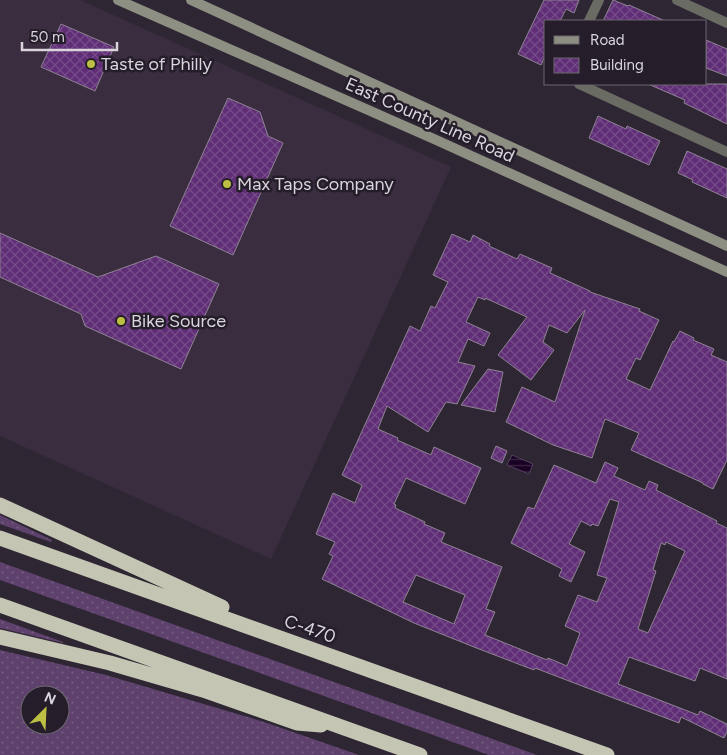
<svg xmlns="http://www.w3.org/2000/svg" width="727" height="755" font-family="Figtree,sans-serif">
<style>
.built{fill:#392d3f}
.grass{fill:url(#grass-dots);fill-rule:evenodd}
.water{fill:url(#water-rules);stroke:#53415c}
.building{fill:url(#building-cross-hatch);stroke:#8d8392;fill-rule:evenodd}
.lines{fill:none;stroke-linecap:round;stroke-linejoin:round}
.street{stroke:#6a6b63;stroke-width:10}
.secondary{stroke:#8e8f83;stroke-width:10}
.highway{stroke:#c4c5b3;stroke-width:15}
.poi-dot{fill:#bdbf43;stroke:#251d29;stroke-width:2}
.labels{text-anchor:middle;stroke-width:5;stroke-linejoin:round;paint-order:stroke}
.poi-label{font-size:18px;fill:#dad5dd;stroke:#251d29;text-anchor:start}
.street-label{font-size:18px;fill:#dad5dd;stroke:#251d29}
</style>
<defs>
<pattern id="grass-dots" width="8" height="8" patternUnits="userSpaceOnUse" patternTransform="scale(1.25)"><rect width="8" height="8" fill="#5e416c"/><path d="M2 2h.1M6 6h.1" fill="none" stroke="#745c81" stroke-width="1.8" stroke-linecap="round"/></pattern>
<pattern id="water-rules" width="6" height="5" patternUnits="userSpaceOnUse" patternTransform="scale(1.25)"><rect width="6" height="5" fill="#190124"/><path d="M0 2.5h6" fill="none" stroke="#3a2543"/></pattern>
<pattern id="building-cross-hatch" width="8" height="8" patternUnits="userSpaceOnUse" patternTransform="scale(1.25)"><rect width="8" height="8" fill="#602e76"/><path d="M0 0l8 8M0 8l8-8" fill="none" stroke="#764b89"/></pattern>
</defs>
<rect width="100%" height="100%" fill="#2e2633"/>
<path class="built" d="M0 0H80L451 167 271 559 0 436Z"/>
<path class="grass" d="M0 515 52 540 51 542 0 524Z
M0 562 537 755H489L0 580Z
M0 619 63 642V643L0 628Z
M0 650 106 675 264 722 359 755H0ZM30 695H60V725H30Z"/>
<path class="water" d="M512 455 533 464 529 474 507 465Z"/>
<path class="building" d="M544 0H579L574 13 566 9 560 21H546V54L541 65 518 54Z
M613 0 628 6 629 5 665 21H603Z
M61 24 114 47 95 91 41 67Z
M706 40 727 49V76L706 68Z
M648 84H727V124L684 103 685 100Z
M228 98 260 112 268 136 283 143 233 255 170 226Z
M598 116 626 129 627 126 660 141 649 165 589 138Z
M687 151 727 169V198L692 182 693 180 678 173Z
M0 233 98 277 156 256 219 284 181 369 85 326 81 314 0 277Z
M452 234 470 242 473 235 490 244 489 246 517 259 520 254 552 268 550 273 590 291V292L640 309 639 311 659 320 640 360 636 358 626 379 650 390 673 341 674 342 680 331 694 338 693 340 714 349 711 355 727 362V460L713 489 703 484V483L631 450 639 433 605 419 592 458 553 445 506 422 522 387 555 402 585 310 567 333 549 325 543 342 554 350 531 380 498 355 527 317 485 298V300L478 297 466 322 490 333 484 346 468 339 458 362 475 366 457 404 446 402 428 432 387 406 378 429 398 438 397 440 431 455 434 447 481 468 465 504 406 478 394 504 396 505 395 508 425 522 424 524 445 533 441 542 502 567 486 609 495 612 485 635 547 660 548 658 567 666 580 633 565 626 578 595 597 602 607 578 597 575 619 502 610 499 598 526 592 524 591 526 581 521 569 544 585 552 571 582 559 576 562 569 511 543 528 507 534 509 554 465 596 483 605 462 618 468 614 476 645 490 649 481 658 485 656 490 717 521 716 523 727 528V679L700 668 695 681 629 657 618 684 698 715 700 711 727 724V732L724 738 681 717 679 723 535 668 534 670 479 649 414 623 322 579 333 556 329 554 335 542 316 534 333 493 355 503 362 485 342 475 410 326 420 331 431 306 435 308 448 282 433 275ZM666 542 685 551 648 633 638 629 656 571 653 570 661 543 665 545ZM416 575 465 595 454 624 403 602Z
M488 369 503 372 495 412 461 405Z
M496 446 507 451 502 463 491 458Z"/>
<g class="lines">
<path class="street" d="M677 0 727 23
M589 21 599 0
M579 84 727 152"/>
<path class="secondary" d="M118 0 434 139 727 272
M191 0 727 246"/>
<path class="highway" d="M0 505 222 607
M0 538 607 755
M0 605 420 755
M0 637 110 663 158 677 203 690 297 723 321 725"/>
</g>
<g class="poi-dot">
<circle cx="91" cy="64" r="5"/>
<circle cx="227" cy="184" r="5"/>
<circle cx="121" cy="321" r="5"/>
</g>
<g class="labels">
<g class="poi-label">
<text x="101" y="70">Taste of Philly</text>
<text x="237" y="190">Max Taps Company</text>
<text x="131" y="327">Bike Source</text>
</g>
<g class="street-label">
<text transform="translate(430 120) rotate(24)" y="6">East County Line Road</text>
<text transform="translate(310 629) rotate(19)" y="6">C-470</text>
</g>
</g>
<rect x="544" y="20" width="162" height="65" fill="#251d29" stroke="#6d6771"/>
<rect x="554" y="36" width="25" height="8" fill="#8e8f83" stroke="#6d6771"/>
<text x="590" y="45" font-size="15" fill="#dad5dd">Road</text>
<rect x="554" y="58" width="25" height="15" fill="url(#building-cross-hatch)" stroke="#6d6771"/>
<text x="590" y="70" font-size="15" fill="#dad5dd">Building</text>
<g transform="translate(45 710) rotate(24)"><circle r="24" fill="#251d29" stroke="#6d6771"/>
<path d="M0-4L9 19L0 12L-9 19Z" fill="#bdbf43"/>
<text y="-8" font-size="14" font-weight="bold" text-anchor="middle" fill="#dad5dd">N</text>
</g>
<path d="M22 42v8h95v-8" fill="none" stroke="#dad5dd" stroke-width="2.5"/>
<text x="30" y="42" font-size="15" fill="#dad5dd" stroke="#251d29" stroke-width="4" paint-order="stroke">50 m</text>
</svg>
